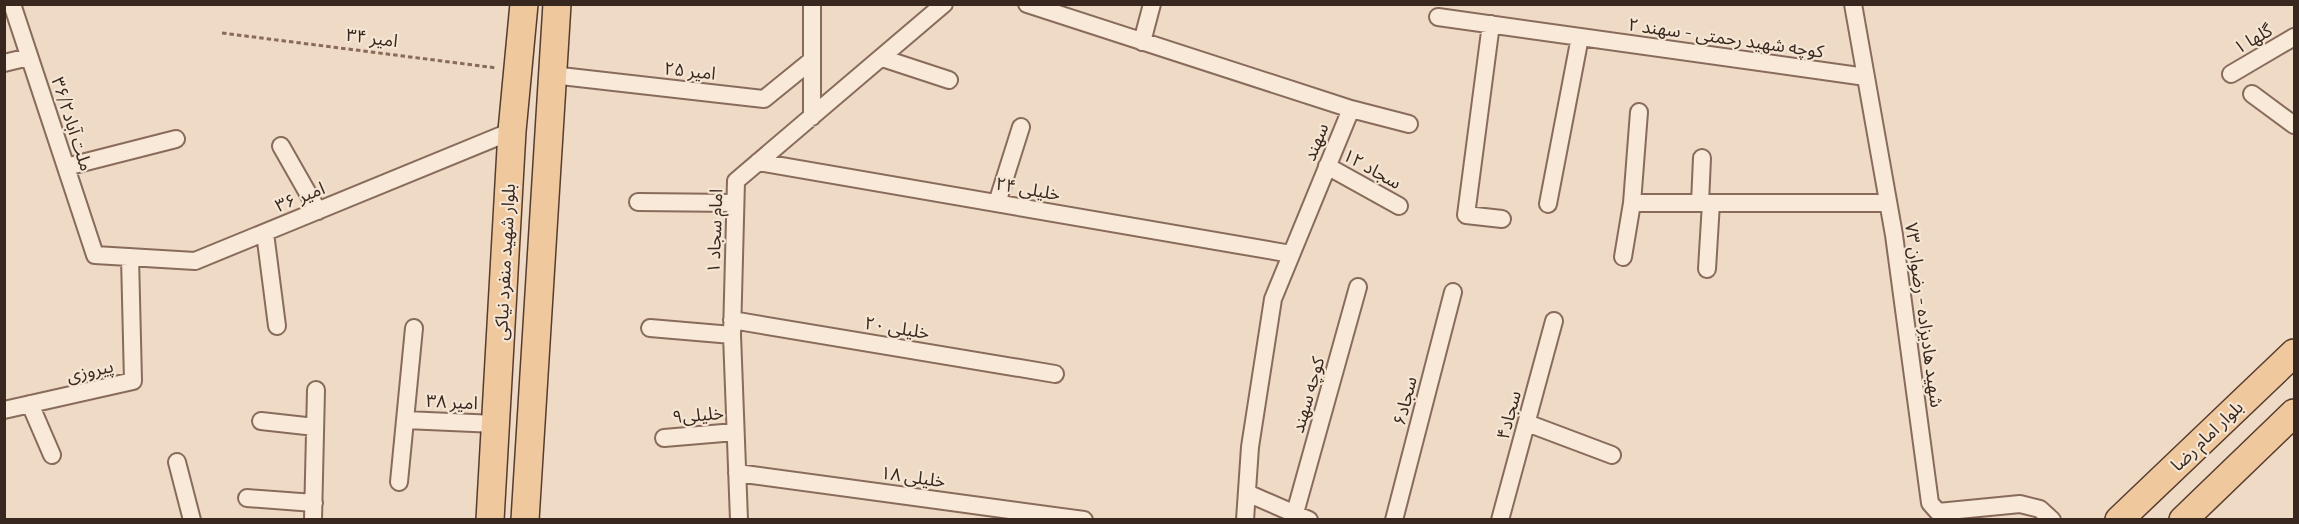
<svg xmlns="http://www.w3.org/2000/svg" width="2299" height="524" font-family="Bitter,'Noto Sans Arabic',serif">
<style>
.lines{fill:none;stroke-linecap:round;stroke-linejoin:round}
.street-casing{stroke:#886b5b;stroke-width:20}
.primary-casing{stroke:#563b2f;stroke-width:30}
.path{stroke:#886b5b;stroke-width:3;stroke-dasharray:4.5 3;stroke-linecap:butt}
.street{stroke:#f8e9d8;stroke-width:16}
.primary{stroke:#f0c89d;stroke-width:27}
.labels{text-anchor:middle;stroke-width:4.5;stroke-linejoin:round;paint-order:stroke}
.street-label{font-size:18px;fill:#38271f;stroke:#f5e6d4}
</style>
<rect width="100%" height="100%" fill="#eedac5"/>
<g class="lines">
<g class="street-casing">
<path id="street" d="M12 4 95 255 195 261 512 131
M1027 4 1351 109 1273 299 1250 447 1245 520
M1853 4 1894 235 1930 503 1938 512 2020 504 2040 509 2052 520
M1438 17 1866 77
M1491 24 1466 215 1502 219
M1142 42 1152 4
M882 58 949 80
M4 63 29 57
M2231 74 2294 37
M552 75 764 99 812 60
M2252 94 2294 125
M1351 109 1409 124
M812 117V4
M281 146 318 211
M758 162 1291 254
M1327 166 1399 206
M66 167 176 139
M638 202 735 203
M997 203 1021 127
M1632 203H1888
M1700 203 1702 158
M1548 204 1580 37
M265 233 277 326
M1623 257 1632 203 1639 112
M1707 269 1711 203
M732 320 1055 374
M650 328 732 335
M30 404 52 455
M4 410 133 381 130 257
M405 420 496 424
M261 421 315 427
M1527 423 1612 455
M664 438 735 432
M177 462 192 520
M737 473 1084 520
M399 482 414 328
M1247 493 1309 520
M247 498 314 503
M1295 513 1358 287
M313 520 316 390
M739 520 732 335 736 181 944 4
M1394 520 1453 292
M1500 520 1554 321"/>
</g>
<g class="primary-casing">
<path id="primary" d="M490 520 512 131 524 4
M525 520 557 4
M2119 520 2294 353
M2183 520 2294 413"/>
</g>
<path class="path" d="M222 33 497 68"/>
<use href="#street" class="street"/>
<use href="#primary" class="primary"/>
</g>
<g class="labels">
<g class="street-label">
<text transform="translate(372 38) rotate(7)" y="6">امیر ۳۴</text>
<text transform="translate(1726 38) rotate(8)" y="6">کوچه شهید رحمتی - سهند ۲</text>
<text transform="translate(2253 39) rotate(-30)" y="6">گلها ۱</text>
<text transform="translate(690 71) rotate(6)" y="6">امیر ۲۵</text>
<text transform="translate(72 124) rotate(72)" y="6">ملت آباد۳۶/۲</text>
<text transform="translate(1316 142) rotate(-68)" y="6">سهند</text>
<text transform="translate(1372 169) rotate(29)" y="6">سجاد ۱۲</text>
<text transform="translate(1028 189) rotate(10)" y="6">خلیلی ۲۴</text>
<text transform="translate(300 197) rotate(-22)" y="6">امیر ۳۶</text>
<text transform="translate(715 231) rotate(-88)" y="6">امام سجاد ۱</text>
<text transform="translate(505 262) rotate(-87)" y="6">بلوار شهید منفرد نیاکی</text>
<text transform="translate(1924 315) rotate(82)" y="6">شهید هادیزاده - رضوان ۷۳</text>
<text transform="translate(897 328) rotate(9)" y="6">خلیلی ۲۰</text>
<text transform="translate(90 371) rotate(-13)" y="6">پیروزی</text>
<text transform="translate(1308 395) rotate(-74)" y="6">كوچه سهند</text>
<text transform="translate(1405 401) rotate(-76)" y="6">سجاد۶</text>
<text transform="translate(452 402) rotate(3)" y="6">امیر ۳۸</text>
<text transform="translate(698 415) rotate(-5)" y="6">خلیلی۹</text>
<text transform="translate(1509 415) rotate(-75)" y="6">سجاد۴</text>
<text transform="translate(2207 436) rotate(-44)" y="6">بلوار امام رضا</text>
<text transform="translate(913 477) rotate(8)" y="6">خلیلی ۱۸</text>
</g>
</g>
<rect width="2299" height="524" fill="none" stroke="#38271f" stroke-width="12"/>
</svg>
